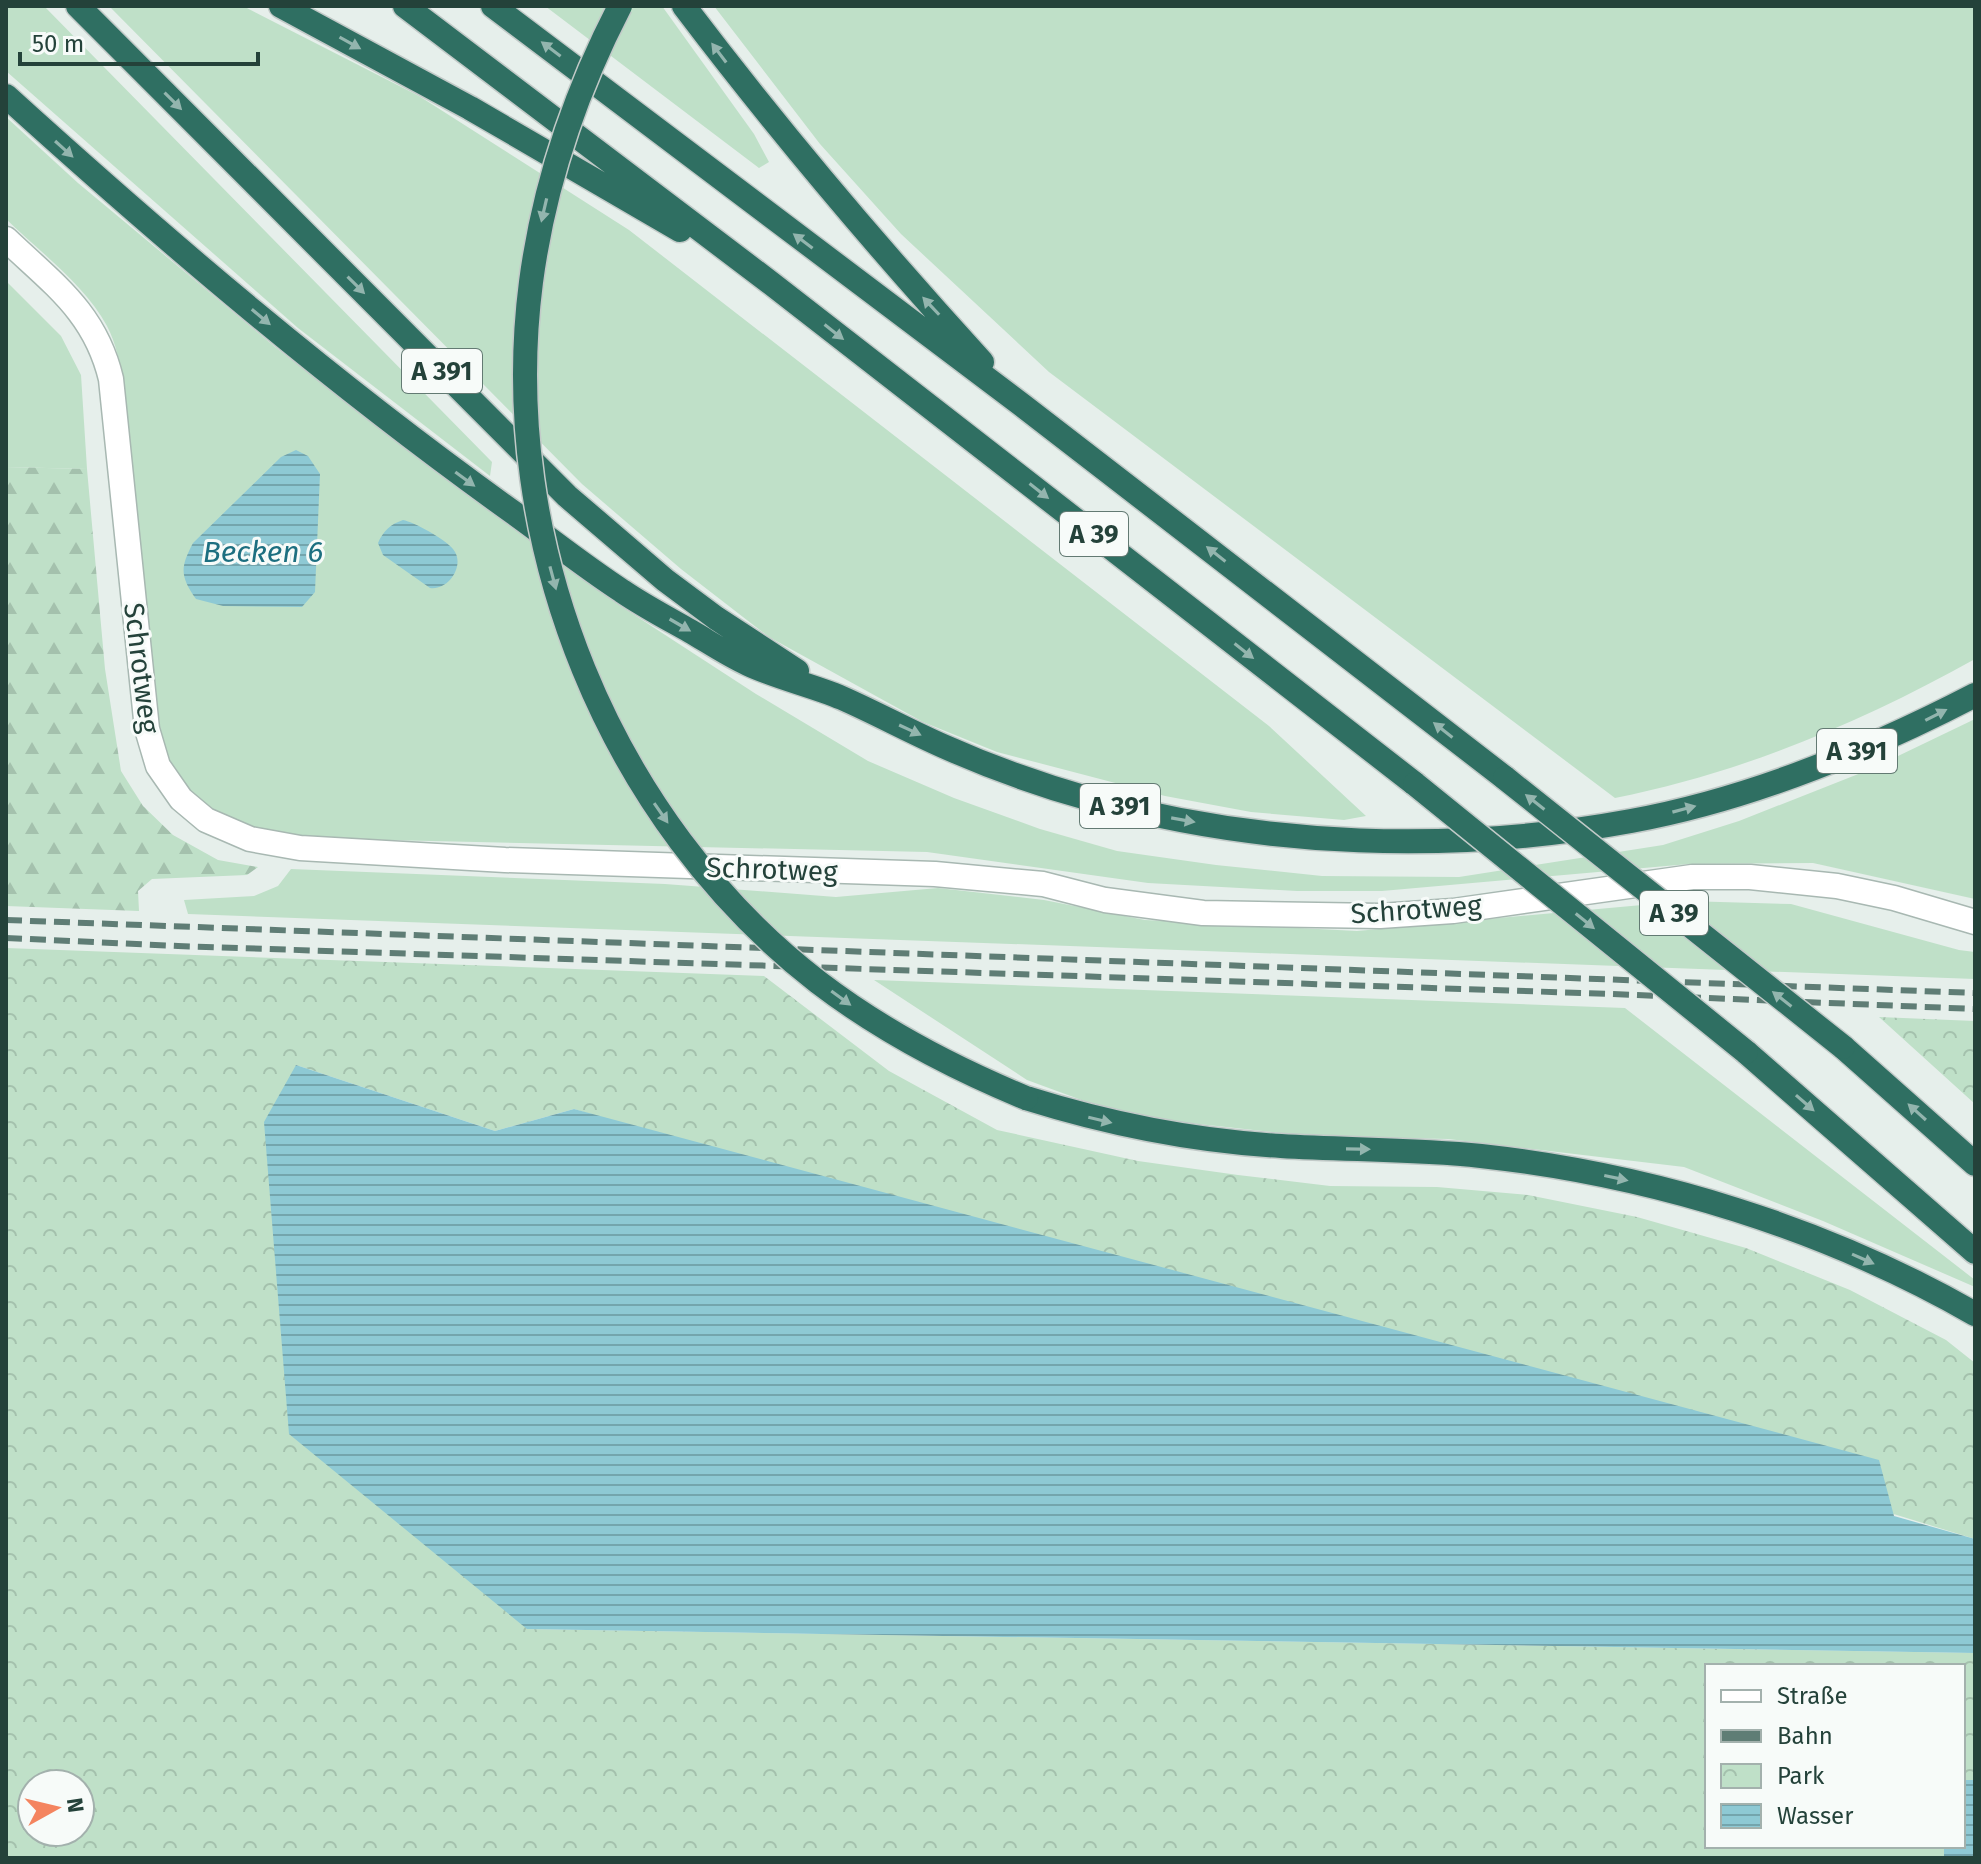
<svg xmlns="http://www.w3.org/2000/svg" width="1981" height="1864" font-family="'Fira Sans',sans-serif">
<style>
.grass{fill:#bfe0c8}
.forest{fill:url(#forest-firs)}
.park{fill:url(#park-crowns);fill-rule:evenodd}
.water{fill:url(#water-rules)}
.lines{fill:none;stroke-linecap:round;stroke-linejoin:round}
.minor-casing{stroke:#a8b8b2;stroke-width:27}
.motorway-casing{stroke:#c2cac8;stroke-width:27}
.minor{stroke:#fff;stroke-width:24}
.motorway{stroke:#2f6f62;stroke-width:24}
.rail{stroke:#5f7d75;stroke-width:6;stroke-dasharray:16 8;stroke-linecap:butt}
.motorway-bridge-casing{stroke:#c2cac8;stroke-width:27;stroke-linecap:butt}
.motorway-bridge{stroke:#2f6f62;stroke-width:24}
.oneway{fill:#93b5ae}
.labels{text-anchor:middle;stroke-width:6;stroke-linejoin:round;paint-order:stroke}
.shield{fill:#f7fbf9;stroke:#637a73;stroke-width:2}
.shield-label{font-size:26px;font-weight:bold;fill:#24423a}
.street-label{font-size:28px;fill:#24423a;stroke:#f7fbf9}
.water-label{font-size:30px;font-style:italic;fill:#1c6f80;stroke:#f7fbf9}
</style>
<defs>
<pattern id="forest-firs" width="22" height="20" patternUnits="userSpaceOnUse" patternTransform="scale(2)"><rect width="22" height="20" fill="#bfe0c8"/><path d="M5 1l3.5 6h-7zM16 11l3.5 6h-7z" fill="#a4c1ad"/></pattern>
<pattern id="park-crowns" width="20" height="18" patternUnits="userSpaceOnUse" patternTransform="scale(2)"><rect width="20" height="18" fill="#bfe0c8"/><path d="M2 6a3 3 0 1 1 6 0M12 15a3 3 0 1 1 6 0" fill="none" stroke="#a4c1ad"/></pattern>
<pattern id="water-rules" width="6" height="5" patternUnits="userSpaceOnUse" patternTransform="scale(2)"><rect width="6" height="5" fill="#8ec9d4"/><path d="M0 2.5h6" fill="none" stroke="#74a5ad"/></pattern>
</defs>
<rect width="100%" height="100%" fill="#e6efeb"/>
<path class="grass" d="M6 6H44L492 462 490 476 298 328 6 71Z
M109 6H243L419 96 629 230 1269 726 1366 816 1344 820 1251 812 1165 796 997 752 923 722 769 637 681 569 582 484Z
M545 6H662L754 134 769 162 759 168Z
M714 6H1975V659C1860 723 1744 772 1615 798L1049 372 901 234 820 144Z
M6 117 78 183 275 347 433 470 616 603 756 694 868 761 954 798 1040 829 1117 851 1216 865 1322 876 1459 877 1663 845 1739 821 1871 769 1975 719V899L1813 863 1689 864 1382 891H1297L1148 883 927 852 296 838 244 833 212 816 178 780 166 754 160 727 123 379C119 361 116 343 107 326 86 286 39 251 6 219Z
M6 281 61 336 81 375 87 469 6 467Z
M291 869 665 884 836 897 938 888 1044 900 1145 920 1357 931 1686 901 1791 904 1959 950 1975 952V979L188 914 184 900 254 896 278 886Z
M874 980 1625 1008 1975 1280V1287L1823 1221 1684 1167 1448 1139 1309 1136 1125 1116 1027 1080Z"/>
<path class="forest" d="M6 467 87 469 105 669 121 771 143 806 173 835 218 860 258 867 247 875 152 879 138 891 139 911 6 906Z"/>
<path class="park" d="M6 948 764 976 889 1071 997 1130 1138 1161 1238 1175 1330 1186 1437 1187 1528 1195 1637 1217 1746 1248 1850 1290 1946 1340 1975 1363V1539L574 1109 495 1131 296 1065 527 1629 1975 1653V1780H1963V1666H1707V1846H1944V1858H6ZM32 1784H80V1832H32Z
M1879 1017 1975 1021V1104Z"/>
<path class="water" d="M296 450 308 456 320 474 315 592 302 607 223 606 196 599C180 576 180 568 193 543L281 457Z
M403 520C414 522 445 539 453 549 466 564 449 591 430 588L383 555 378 543C383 531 391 524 403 520Z
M296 1065 495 1131 574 1109 1879 1460 1894 1516 1975 1539V1653L527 1629 289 1434 264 1122Z
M1963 1780H1975V1858H1944V1846H1963Z"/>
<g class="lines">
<g class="minor-casing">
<path id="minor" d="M6 239C53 284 95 312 111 379L147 729 158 766 181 799 206 820 250 839 300 848 505 860 935 874 1043 884 1105 900 1203 913 1380 916 1453 911 1692 877H1750L1837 886 1894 898 1975 922"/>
</g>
<g class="motorway-casing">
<path id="motorway" d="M78 6 567 496 665 580 716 618 797 671
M281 6 470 108 680 230
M405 6 772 284 1415 784
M493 6 1022 405 1505 778
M684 6C778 130 877 247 982 362
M6 96C168 243 336 386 514 513 550 539 585 567 622 591 644 606 667 618 690 631 709 642 728 655 748 664 778 678 811 685 842 698 876 713 909 731 943 746 990 767 1040 785 1090 799 1265 847 1452 854 1631 821 1751 799 1867 751 1975 695
M1843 1047 1975 1164
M1746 1052 1975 1252
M1026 1098C1109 1124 1194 1141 1281 1146 1348 1150 1415 1149 1481 1156 1653 1175 1825 1228 1975 1314"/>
</g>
<use href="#minor" class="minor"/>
<use href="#motorway" class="motorway"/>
<path class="rail" d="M6 920 1975 993
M6 938 178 946 1612 994 1975 1009"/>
<g class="motorway-bridge-casing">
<path id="motorway-bridge" d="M620 6C575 93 544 184 531 282 497 543 610 821 818 982 882 1031 951 1067 1026 1098
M1505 778 1843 1047
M1415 784 1746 1052"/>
</g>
<use href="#motorway-bridge" class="motorway-bridge"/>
</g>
<defs><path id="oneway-solid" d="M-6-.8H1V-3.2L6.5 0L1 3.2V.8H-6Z" transform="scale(2)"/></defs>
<g class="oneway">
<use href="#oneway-solid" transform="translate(350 43) rotate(29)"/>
<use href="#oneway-solid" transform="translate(551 49) rotate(-143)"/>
<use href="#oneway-solid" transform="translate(719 53) rotate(-127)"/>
<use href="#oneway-solid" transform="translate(173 101) rotate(45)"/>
<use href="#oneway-solid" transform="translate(64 149) rotate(42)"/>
<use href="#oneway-solid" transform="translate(544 210) rotate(103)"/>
<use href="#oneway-solid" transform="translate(803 241) rotate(-143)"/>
<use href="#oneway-solid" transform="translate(356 285) rotate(45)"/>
<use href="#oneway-solid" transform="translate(931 306) rotate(-133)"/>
<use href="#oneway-solid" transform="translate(261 317) rotate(40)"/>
<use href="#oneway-solid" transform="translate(834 332) rotate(38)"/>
<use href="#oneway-solid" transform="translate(465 479) rotate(36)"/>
<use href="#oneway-solid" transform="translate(1039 491) rotate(38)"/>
<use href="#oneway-solid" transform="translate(1216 554) rotate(-142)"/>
<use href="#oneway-solid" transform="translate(553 578) rotate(75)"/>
<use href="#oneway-solid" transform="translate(680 625) rotate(30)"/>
<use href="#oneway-solid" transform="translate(1244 651) rotate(38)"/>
<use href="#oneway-solid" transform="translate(1936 715) rotate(-27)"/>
<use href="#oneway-solid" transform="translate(910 730) rotate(25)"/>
<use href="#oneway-solid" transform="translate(1443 730) rotate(-142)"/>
<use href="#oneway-solid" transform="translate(1535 802) rotate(-142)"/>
<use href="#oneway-solid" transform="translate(1684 809) rotate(-15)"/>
<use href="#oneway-solid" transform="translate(661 813) rotate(55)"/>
<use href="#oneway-solid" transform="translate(1183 820) rotate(10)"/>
<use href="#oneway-solid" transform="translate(1585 921) rotate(39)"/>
<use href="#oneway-solid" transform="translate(841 998) rotate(36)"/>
<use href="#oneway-solid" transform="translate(1782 999) rotate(-142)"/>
<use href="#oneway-solid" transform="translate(1805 1103) rotate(41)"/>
<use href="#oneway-solid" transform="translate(1917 1112) rotate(-138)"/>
<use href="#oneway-solid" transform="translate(1100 1120) rotate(13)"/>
<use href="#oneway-solid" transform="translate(1358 1149) rotate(1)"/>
<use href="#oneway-solid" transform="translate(1616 1178) rotate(12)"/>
<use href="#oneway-solid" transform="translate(1863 1259) rotate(24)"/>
</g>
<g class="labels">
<g class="shield">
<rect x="402" y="349" width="80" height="44" rx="6"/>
<rect x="1060" y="512" width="68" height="44" rx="6"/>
<rect x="1817" y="729" width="80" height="44" rx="6"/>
<rect x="1080" y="784" width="80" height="44" rx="6"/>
<rect x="1640" y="891" width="68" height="44" rx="6"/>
</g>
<g class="shield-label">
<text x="442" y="380">A 391</text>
<text x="1094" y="543">A 39</text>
<text x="1857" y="760">A 391</text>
<text x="1120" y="815">A 391</text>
<text x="1674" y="922">A 39</text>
</g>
<g class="street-label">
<text transform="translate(142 668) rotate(83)" y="10">Schrotweg</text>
<text transform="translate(772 869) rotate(2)" y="10">Schrotweg</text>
<text transform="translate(1416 909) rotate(-4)" y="10">Schrotweg</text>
</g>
<g class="water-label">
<text x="263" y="562">Becken 6</text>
</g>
</g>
<rect width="1981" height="1864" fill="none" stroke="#24423a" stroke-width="16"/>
<rect x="1705" y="1664" width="260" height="184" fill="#f7fbf9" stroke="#a3b1ad" stroke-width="2"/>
<rect x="1721" y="1690" width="40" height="12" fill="#ffffff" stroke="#a3b1ad" stroke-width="2"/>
<text x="1777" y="1704" font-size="24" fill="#24423a">Straße</text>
<rect x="1721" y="1730" width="40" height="12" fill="#5f7d75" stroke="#a3b1ad" stroke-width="2"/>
<text x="1777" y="1744" font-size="24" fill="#24423a">Bahn</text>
<rect x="1721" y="1764" width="40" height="24" fill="url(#park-crowns)" stroke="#a3b1ad" stroke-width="2"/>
<text x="1777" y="1784" font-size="24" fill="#24423a">Park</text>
<rect x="1721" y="1804" width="40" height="24" fill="url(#water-rules)" stroke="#a3b1ad" stroke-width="2"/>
<text x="1777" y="1824" font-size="24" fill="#24423a">Wasser</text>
<g transform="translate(56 1808) rotate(82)"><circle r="38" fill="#f7fbf9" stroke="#a3b1ad" stroke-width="2"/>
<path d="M0-6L14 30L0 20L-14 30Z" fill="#f4845f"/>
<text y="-12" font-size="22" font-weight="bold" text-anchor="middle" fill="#24423a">N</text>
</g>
<path d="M20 52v12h238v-12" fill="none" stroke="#24423a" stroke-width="4"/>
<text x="32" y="52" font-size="24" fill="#24423a" stroke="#f7fbf9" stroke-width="6" paint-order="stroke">50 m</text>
</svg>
